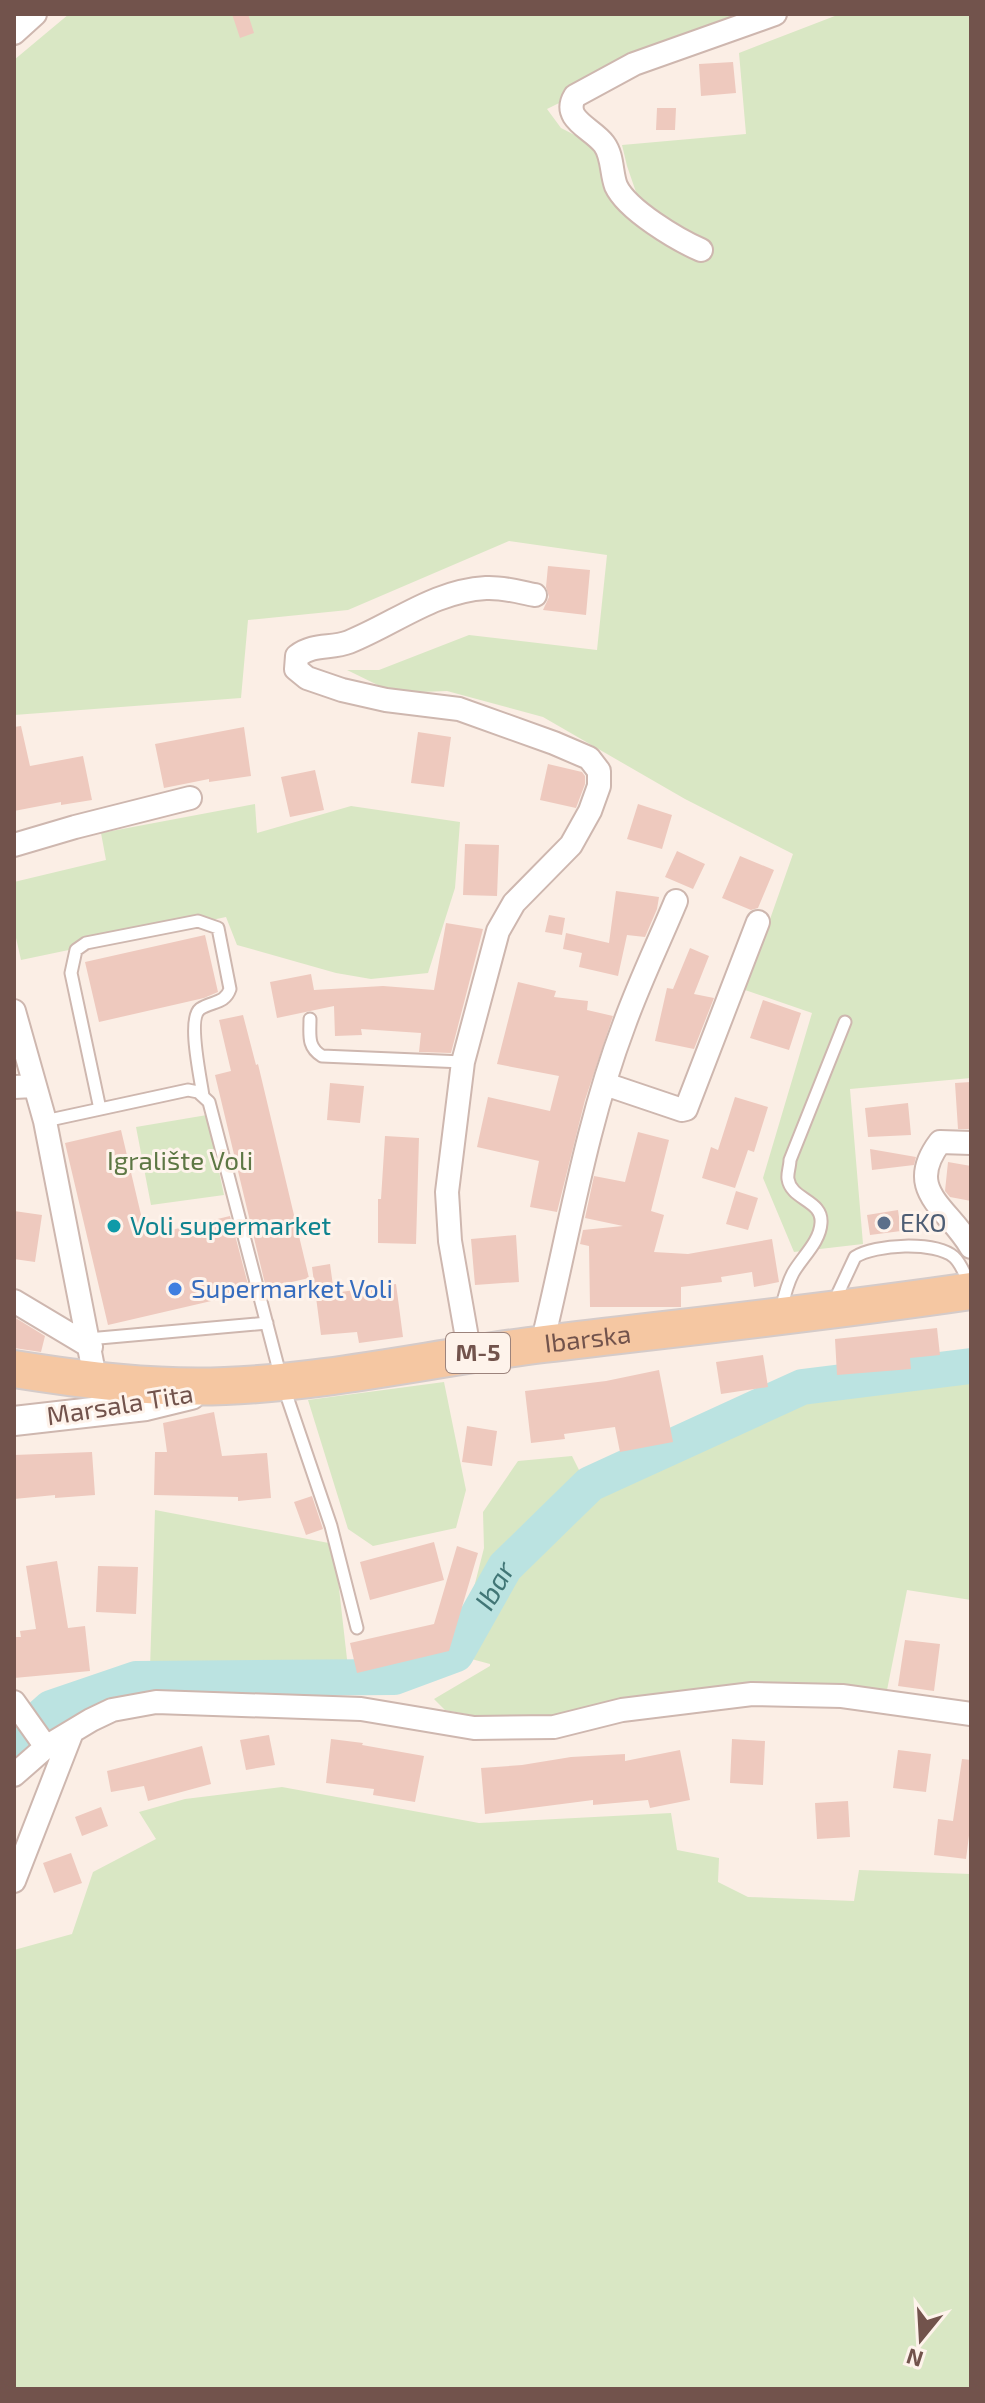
<svg xmlns="http://www.w3.org/2000/svg" width="985" height="2403" font-family="'Exo 2',sans-serif">
<style>
.green{fill:#d9e7c4}
.lines{fill:none;stroke-linecap:round;stroke-linejoin:round}
.river{stroke:#bbe3e1;stroke-width:36}
.building{fill:#eec9be}
.service-casing{stroke:#ceb7af;stroke-width:15}
.minor-casing{stroke:#ceb7af;stroke-width:26}
.tertiary-casing{stroke:#ceb7af;stroke-width:32}
.primary-casing{stroke:#d5cbc9;stroke-width:40}
.service{stroke:#fff;stroke-width:11}
.minor{stroke:#fff;stroke-width:22}
.tertiary{stroke:#fff;stroke-width:28}
.primary{stroke:#f5c7a2;stroke-width:36}
.service-dot{fill:#5c6f8a;stroke:#fef3eb;stroke-width:3}
.culture-dot{fill:#0f9aa8;stroke:#fef3eb;stroke-width:3}
.shop-dot{fill:#3f7fe0;stroke:#fef3eb;stroke-width:3}
.labels{text-anchor:middle;stroke-width:6;stroke-linejoin:round;paint-order:stroke}
.shield{fill:#fef3eb;stroke:#9c837c;stroke-width:2}
.shield-label{font-size:24px;font-weight:bold;fill:#72534c}
.park-label{font-size:26px;fill:#5d7744;stroke:#fef3eb}
.service-label{font-size:26px;fill:#4e5e75;stroke:#fef3eb;text-anchor:start}
.culture-label{font-size:26px;fill:#0d838f;stroke:#fef3eb;text-anchor:start}
.shop-label{font-size:26px;fill:#366cbe;stroke:#fef3eb;text-anchor:start}
.street-label{font-size:26px;fill:#72534c;stroke:#fef3eb}
.water-label{font-size:28px;font-style:italic;fill:#417676;stroke:#fef3eb}
</style>
<rect width="100%" height="100%" fill="#fbeee5"/>
<path class="green" d="M69 14H778L652 57 547 109 561 128 606 151 609 189 671 224 637 195 627 166 622 145 746 134 739 53 840 14H971V1078L850 1089 863 1244 794 1252 763 1178 812 1013 745 990 793 854 685 799 543 717 447 691 394 693 347 670H379L469 635 597 650 607 555 509 541 348 610 248 620 241 698 14 715V60Z
M255 804 257 833 351 806 460 822 455 888 428 973 371 979 336 973 237 945 226 917 21 960 14 929V882L106 860 101 833Z
M207 1115 224 1195 151 1205 136 1127Z
M971 1378V1600L907 1590 886 1695 567 1715 482 1717 445 1710 434 1699 490 1666V1664L464 1657 514 1572 595 1490 802 1396Z
M444 1382 466 1490 456 1528 373 1546 348 1529 308 1400Z
M572 1456 583 1478 500 1558 466 1619 484 1548 483 1512 518 1461Z
M155 1510 334 1544 348 1668 150 1669Z
M282 1787 479 1823 671 1813 677 1850 719 1858 718 1882 748 1897 854 1901 859 1870 971 1874V2389H14V1950L72 1934 93 1872 156 1839 139 1812 185 1799Z"/>
<g class="lines">
<path class="river" id="s1" d="M14 1741 51 1708 136 1679 394 1677 456 1654 505 1567 590 1484 802 1387 971 1366"/>
</g>
<path class="building" d="M232 14H248L254 33 240 38Z
M733 62 736 93 701 96 699 64Z
M657 108H676L675 130H656Z
M548 566 590 570 586 615 543 610 549 597 546 587Z
M21 726 30 766 83 756 92 800 61 805V802L14 811V727Z
M244 727 251 776 209 782V779L164 788 155 744Z
M418 732 451 737 444 787 411 783Z
M548 764 582 772 585 776V784L576 808 540 800Z
M315 770 324 810 290 817 281 777Z
M638 804 672 815 662 849 627 839Z
M465 844 499 845 497 896 463 895Z
M677 851 705 864 693 889 665 877Z
M740 856 774 870 758 908 751 910 722 898Z
M616 891 659 897 657 909 645 937 627 935 618 976 579 967 582 953 563 949 566 933 609 943Z
M549 915 565 918 562 935 545 932Z
M446 923 483 929 451 1053 419 1052 421 1033 361 1029 362 1035 335 1036 334 1006 277 1018 270 982 311 974 314 990 383 986 434 990Z
M205 935 218 992 204 998 99 1022 85 962Z
M690 948 709 956 694 994 714 998 694 1049 655 1041 667 988 673 989Z
M518 982 556 991 554 997 588 1001 587 1010 613 1016 585 1100 557 1212 530 1207 539 1161 477 1147 488 1097 550 1111 559 1076 497 1064Z
M763 1000 801 1013 789 1050 750 1038Z
M243 1015 256 1065 258 1064 309 1278 266 1288 215 1075 231 1071 219 1020Z
M971 1082V1129H958L955 1083Z
M330 1083 364 1086 360 1123 327 1120Z
M735 1097 768 1107 754 1152 748 1150 735 1188 702 1178 711 1147 718 1150Z
M908 1103 911 1135 868 1137 865 1108Z
M121 1130 146 1236 230 1216 250 1292 108 1325 65 1143Z
M638 1132 669 1140 651 1211 664 1215 654 1252 688 1254 772 1239 779 1282 754 1287 752 1272 721 1277 722 1282 681 1287V1307H590L589 1246 580 1244 583 1230 623 1226 585 1218 594 1176 625 1182Z
M385 1136 419 1138 416 1244 378 1243V1199H381Z
M870 1149 916 1157 914 1165 872 1170Z
M948 1162 971 1166V1201L950 1197 945 1191Z
M736 1191 758 1198 748 1230 726 1224Z
M898 1210 901 1231 870 1235 867 1215Z
M14 1211 42 1215 35 1262 14 1259Z
M516 1235 519 1282 475 1285 471 1239Z
M330 1264 334 1293 396 1284 403 1337 359 1343 357 1332 321 1335 312 1267Z
M14 1317 45 1336 41 1352 14 1348Z
M937 1328 940 1355 910 1358 911 1369 837 1375 835 1339Z
M763 1355 768 1387 721 1394 716 1362Z
M659 1370 673 1442 620 1452 615 1427 564 1434 565 1439 531 1443 525 1391 606 1381Z
M214 1412 222 1456 267 1453 271 1498 238 1501V1497L154 1495 155 1452H167L163 1423Z
M467 1426 497 1431 492 1466 462 1462Z
M92 1452 95 1495 55 1498V1495L14 1499V1455Z
M312 1496 323 1529 306 1535 294 1502Z
M434 1542 444 1580 370 1600 360 1562Z
M457 1546 478 1553 449 1651 357 1673 350 1643 434 1624Z
M57 1561 68 1628 85 1626 90 1671 14 1678V1637H21L20 1631 36 1629 26 1566Z
M98 1566 138 1567 136 1614 96 1612Z
M905 1640 940 1644 934 1691 898 1686Z
M269 1735 275 1765 246 1770 240 1740Z
M331 1739 363 1743 362 1745 424 1756 415 1802 373 1795 374 1789 326 1783Z
M732 1739 765 1741 763 1785 730 1783Z
M202 1746 211 1784 148 1801 144 1786 111 1792 107 1771Z
M680 1750 690 1800 650 1808 648 1800 593 1805V1800L485 1814 481 1768 522 1765 571 1757 625 1754V1761Z
M898 1750 931 1754 926 1792 893 1788Z
M962 1759 971 1760V1820L966 1859 934 1855 938 1819 953 1821Z
M848 1801 850 1837 817 1839 815 1803Z
M101 1807 108 1826 82 1836 75 1817Z
M71 1853 82 1883 54 1893 43 1863Z"/>
<g class="lines">
<g class="service-casing">
<path id="service" d="M310 1019C310 1035 307 1047 322 1056L463 1062
M100 1109 71 973 76 950 86 943 198 921 218 928 230 989C225 1004 212 1001 200 1009 187 1019 201 1080 203 1096
M45 1121 188 1090 198 1092 209 1102 282 1382 331 1526 357 1628
M833 1304 855 1257C875 1244 935 1241 954 1257 961 1263 966 1277 970 1285
M781 1310C784 1297 787 1284 793 1273 802 1257 820 1242 821 1223 823 1200 791 1200 788 1179 787 1174 790 1166 790 1160L845 1022
M88 1339 267 1323"/>
</g>
<g class="minor-casing">
<path id="minor" d="M14 33 35 14
M701 250C678 240 627 210 616 186 611 173 613 156 604 144 592 128 561 119 575 96L634 64 775 14
M14 845 75 827 190 798
M14 1011 45 1121 97 1388
M605 1084 682 1110 686 1109 758 922
M14 1087 34 1086
M971 1143 940 1142C903 1191 948 1207 971 1247
M14 1301 91 1347
M542 1344C568 1238 585 1128 624 1025 639 983 659 942 676 901
M470 1355 450 1241 447 1192 463 1062 498 931 514 903 571 845 590 811 599 786V771L589 758 554 743 459 709 386 700 342 690 307 678 296 669 297 656C314 643 331 649 349 642 396 623 434 591 486 588 502 587 519 592 535 595
M14 1702 46 1747
M14 1775 46 1747 91 1720 112 1710 156 1702 361 1709 474 1728 554 1727 622 1710 752 1694 842 1696 971 1714
M14 1881 72 1732"/>
</g>
<g class="tertiary-casing">
<path id="tertiary" d="M14 1421 146 1406 191 1395"/>
</g>
<g class="primary-casing">
<g id="primary">
<path id="s2" d="M14 1369C84 1380 154 1389 225 1386 332 1382 437 1357 544 1344 686 1327 829 1312 971 1291"/>
</g>
</g>
<use href="#service" class="service"/>
<use href="#minor" class="minor"/>
<use href="#tertiary" class="tertiary"/>
<use href="#primary" class="primary"/>
</g>
<circle class="service-dot" cx="884" cy="1223" r="8"/>
<circle class="culture-dot" cx="114" cy="1226" r="8"/>
<circle class="shop-dot" cx="175" cy="1289" r="8"/>
<g class="labels">
<rect class="shield" x="446" y="1333" width="64" height="40" rx="6"/>
<g class="shield-label">
<text x="478" y="1361">M-5</text>
</g>
<g class="park-label">
<text x="180" y="1170">Igralište Voli</text>
</g>
<g class="service-label">
<text x="900" y="1232">EKO</text>
</g>
<g class="culture-label">
<text x="130" y="1235">Voli supermarket</text>
</g>
<g class="shop-label">
<text x="191" y="1298">Supermarket Voli</text>
</g>
<g class="street-label">
<text dy="9" stroke="none"><textPath href="#s2" startOffset="578">Ibarska</textPath></text>
<text transform="translate(120 1405) rotate(-9)" y="9">Marsala Tita</text>
</g>
<g class="water-label">
<text dy="10" stroke="none"><textPath href="#s1" startOffset="542">Ibar</textPath></text>
</g>
</g>
<rect width="985" height="2403" fill="none" stroke="#72534c" stroke-width="32"/>
<g transform="translate(921 2339) rotate(198)" stroke="#fef3eb" stroke-width="6" paint-order="stroke">
<path d="M0-6L14 30L0 20L-14 30Z" fill="#72534c"/>
<text y="-12" font-size="22" font-weight="bold" text-anchor="middle" fill="#72534c">N</text>
</g>
</svg>
